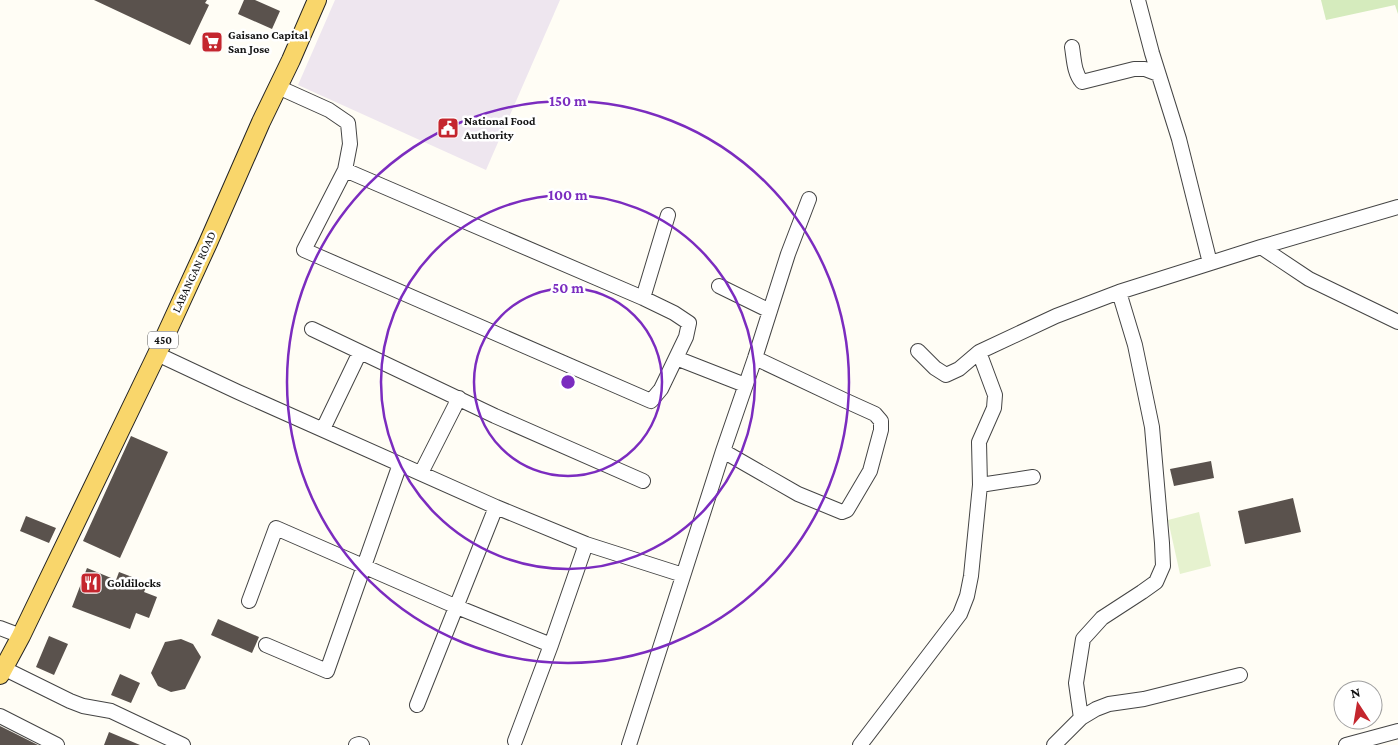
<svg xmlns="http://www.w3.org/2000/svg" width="1398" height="745" font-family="'Crimson Pro',serif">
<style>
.industrial{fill:#eee6ef}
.green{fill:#d5ebbd}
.pitch{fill:#e6f2cf}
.building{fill:#5a524d}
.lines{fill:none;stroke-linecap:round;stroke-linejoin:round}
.minor-casing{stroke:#444;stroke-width:16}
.major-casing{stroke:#222;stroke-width:20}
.minor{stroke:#fff;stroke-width:14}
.major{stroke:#f9d66b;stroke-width:18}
.ring{fill:none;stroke:#7b2cbf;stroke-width:2.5}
.labels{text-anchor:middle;stroke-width:5;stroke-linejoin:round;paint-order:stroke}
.shield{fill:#fff;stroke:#585858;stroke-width:1}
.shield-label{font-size:11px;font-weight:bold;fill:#111}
.poi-label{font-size:12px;font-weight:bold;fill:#111;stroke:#fff;text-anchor:start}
.street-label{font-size:12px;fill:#111;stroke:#fff}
.centre{fill:#7b2cbf;stroke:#fff;stroke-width:2.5}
.ring-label{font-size:15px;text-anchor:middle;font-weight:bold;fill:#7b2cbf;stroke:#fff;stroke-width:5;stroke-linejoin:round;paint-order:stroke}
</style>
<rect width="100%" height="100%" fill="#fffdf5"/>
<path class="industrial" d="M335 0H560L486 170 298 85Z"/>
<path class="green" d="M1321 0H1398V14L1395 5 1326 20Z"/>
<path class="pitch" d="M1199 512 1211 566 1180 574 1168 520Z"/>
<path class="building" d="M94 0H207L205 3 209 5 190 45Z
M244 0H255L280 11 272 29 238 14Z
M131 436 168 452 120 558 83 541Z
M1211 461 1214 478 1174 486 1170 469Z
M1293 498 1301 532 1245 544 1238 511Z
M26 516 56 528 49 543 20 531Z
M87 568 116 580 119 572 148 583 144 592 157 597 149 618 136 613 130 629 72 607Z
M218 619 259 637 252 653 211 635Z
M49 636 68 644 54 675 36 667Z
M181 639 193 644 201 657 185 689 171 692 158 686 151 673 165 642Z
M120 674 140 683 131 703 111 695Z
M0 726 38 745H0Z
M109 732 140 745H104Z"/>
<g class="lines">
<g class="minor-casing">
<path id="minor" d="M1138 0 1152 53 1179 139 1210 263
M1072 47C1074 59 1074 73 1082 82L1134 69H1145L1158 74
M278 87 329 110 348 123 350 144 345 170 304 250 651 401 661 389 686 337 689 323 674 313 643 298 345 170
M1261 247 1309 279 1398 322
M719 286 770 311
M643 298 668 215
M312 329 495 416 643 481
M918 351 935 368 946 375 959 369 979 352
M157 354 238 392 496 507 586 544 683 575
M676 358 745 385
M323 429 360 352
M723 451 798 494 842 512 847 510 870 471 881 430V421L875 414 844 400 755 358
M421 473 459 398
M980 485 1033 477
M249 601 276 528 457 607 551 645
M0 628 21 636
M266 645 327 671 400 464
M3 668 70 701 83 706 111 711 183 745
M417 705 496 507
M0 716 57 745
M1081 718 1076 683 1083 639 1102 618 1142 592 1156 582 1163 566 1162 543 1152 427 1135 345 1119 292
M515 741 551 645 586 544
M356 745 359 744 362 745
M629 745 723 451 755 358 788 254 809 199
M860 745 960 614 967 596 971 576 980 485 979 442 994 408 995 395 979 352 1056 316 1119 292 1261 247 1398 207
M1054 745 1081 718 1096 709 1109 704 1144 699 1240 675
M1346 745 1398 731"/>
</g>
<g class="major-casing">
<path id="major" d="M0 675 21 636 157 354 208 243 261 122 291 60 317 0"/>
</g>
<use href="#minor" class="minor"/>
<use href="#major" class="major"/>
</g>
<g class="ring">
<circle cx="568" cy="382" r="94"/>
<circle cx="568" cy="382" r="187"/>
<circle cx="568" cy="382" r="281"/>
</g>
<defs>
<g id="supermarket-square" transform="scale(1.125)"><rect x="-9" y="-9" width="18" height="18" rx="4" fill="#c4262e" stroke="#fff"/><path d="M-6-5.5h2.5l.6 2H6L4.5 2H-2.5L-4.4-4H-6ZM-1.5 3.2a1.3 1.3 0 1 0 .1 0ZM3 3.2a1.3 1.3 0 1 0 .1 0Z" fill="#fff"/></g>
<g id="civic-square" transform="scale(1.125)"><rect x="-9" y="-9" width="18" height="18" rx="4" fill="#c4262e" stroke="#fff"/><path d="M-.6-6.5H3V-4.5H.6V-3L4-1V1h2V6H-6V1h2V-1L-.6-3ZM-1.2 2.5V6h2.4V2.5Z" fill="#fff"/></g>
<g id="restaurant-square" transform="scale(1.125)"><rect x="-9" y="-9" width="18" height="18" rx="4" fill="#c4262e" stroke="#fff"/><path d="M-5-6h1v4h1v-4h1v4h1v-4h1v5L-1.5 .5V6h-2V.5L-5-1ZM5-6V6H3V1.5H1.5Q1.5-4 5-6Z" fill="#fff"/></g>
</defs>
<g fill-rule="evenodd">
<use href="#supermarket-square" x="212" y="42"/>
<use href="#civic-square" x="448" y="128"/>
<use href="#restaurant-square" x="91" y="583"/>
</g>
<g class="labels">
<rect class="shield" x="148" y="331.5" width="30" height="17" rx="4"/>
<g class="shield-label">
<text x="163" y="344">450</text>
</g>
<g class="poi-label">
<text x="228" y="39">Gaisano Capital<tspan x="228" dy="14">San Jose</tspan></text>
<text x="464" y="125">National Food<tspan x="464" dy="14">Authority</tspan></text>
<text x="107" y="587">Goldilocks</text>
</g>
<g class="street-label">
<text transform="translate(194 272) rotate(-65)" y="4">LABANGAN ROAD</text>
</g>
</g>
<circle cx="568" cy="382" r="8" class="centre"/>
<g class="ring-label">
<text x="568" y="106">150 m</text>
<text x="568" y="200">100 m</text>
<text x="568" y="293">50 m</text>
</g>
<g transform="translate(1358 705) rotate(348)"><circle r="24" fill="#ffffff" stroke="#a0a0a0"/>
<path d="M0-4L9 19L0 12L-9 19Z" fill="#c4262e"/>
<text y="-8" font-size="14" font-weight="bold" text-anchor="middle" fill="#111111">N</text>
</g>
</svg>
